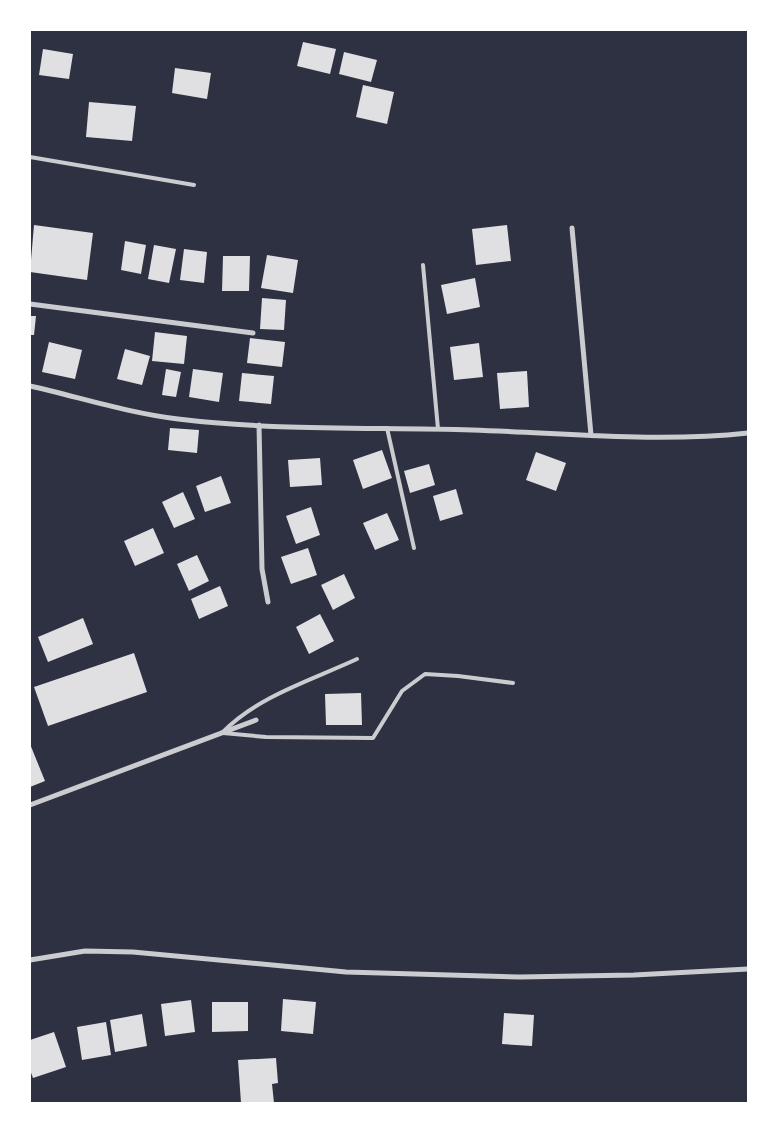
<svg xmlns="http://www.w3.org/2000/svg" width="778" height="1133" font-family="'Alegreya Sans',sans-serif">
<style>
.building{fill:#e0e0e3}
.lines{fill:none;stroke-linecap:round;stroke-linejoin:round}
.service{stroke:#caccd0;stroke-width:4}
.minor{stroke:#caccd0;stroke-width:5}
</style>
<rect width="100%" height="100%" fill="#2d3142"/>
<path class="building" d="M303 42 336 49 330 74 297 66Z
M43 49 73 54 69 79 39 75Z
M344 52 377 60 371 82 339 74Z
M175 68 211 73 207 99 172 93Z
M363 85 394 92 387 124 356 117Z
M89 102 136 106 132 141 86 137Z
M34 225 93 233 87 280 30 272Z
M507 225 511 261 476 265 472 229Z
M125 241 146 245 141 274 121 270Z
M154 245 176 249 169 283 148 279Z
M184 249 207 252 204 283 180 280Z
M267 255 298 260 293 293 261 288Z
M223 256H250L249 291H222Z
M475 278 480 307 447 314 441 285Z
M262 298 286 300 284 330 260 329Z
M30 316H36L34 335H30Z
M155 332 187 336 184 364 152 361Z
M250 338 285 342 282 367 247 363Z
M49 342 82 350 75 379 42 372Z
M479 343 483 377 454 380 450 347Z
M125 349 150 356 142 385 117 379Z
M166 369 181 372 176 397 162 395Z
M193 369 223 373 219 402 189 397Z
M527 371 529 407 500 409 497 373Z
M242 373 274 376 271 404 239 401Z
M170 428 199 430 197 453 168 450Z
M382 450 392 478 363 489 353 460Z
M536 452 566 463 556 491 526 480Z
M320 458 322 485 290 487 288 460Z
M429 464 435 485 410 493 404 471Z
M221 476 231 503 205 512 196 486Z
M456 489 463 514 440 521 433 496Z
M183 492 195 519 174 528 162 502Z
M311 507 320 535 296 544 286 516Z
M387 513 399 540 375 550 363 523Z
M153 528 164 553 135 566 124 541Z
M308 548 317 575 291 584 281 557Z
M197 555 209 581 189 591 177 564Z
M344 574 355 598 333 610 321 585Z
M220 586 228 606 199 619 191 599Z
M320 614 334 641 309 654 296 627Z
M83 618 93 644 48 662 38 637Z
M134 653 147 692 48 726 34 687Z
M361 693 362 725H326L325 694Z
M30 744 45 781 30 787Z
M283 999 316 1002 313 1034 281 1031Z
M191 1000 195 1032 165 1036 161 1004Z
M212 1002H248V1031L212 1032Z
M504 1013 534 1015 532 1046 502 1044Z
M142 1014 147 1046 115 1052 110 1020Z
M106 1022 111 1055 82 1060 77 1027Z
M54 1032 66 1067 33 1078 30 1070V1040Z
M276 1058 278 1083 272 1084 274 1103H241L238 1060Z"/>
<g class="lines">
<path class="service" d="M30 157 194 185
M423 265 438 429
M387 428 414 548
M223 732C258 696 312 680 357 659
M223 733 266 737 373 738 402 691 425 674 458 676 513 683"/>
<path class="minor" d="M572 228 591 435
M30 304 253 333
M30 386C79 397 128 413 178 419 275 431 375 427 472 430 565 433 656 443 748 433
M259 425 262 569 268 602
M30 805 256 720
M30 960 85 951 133 952 346 972 520 977 634 975 748 969"/>
</g>
<rect width="778" height="1133" fill="none" stroke="#ffffff" stroke-width="62"/>
</svg>
